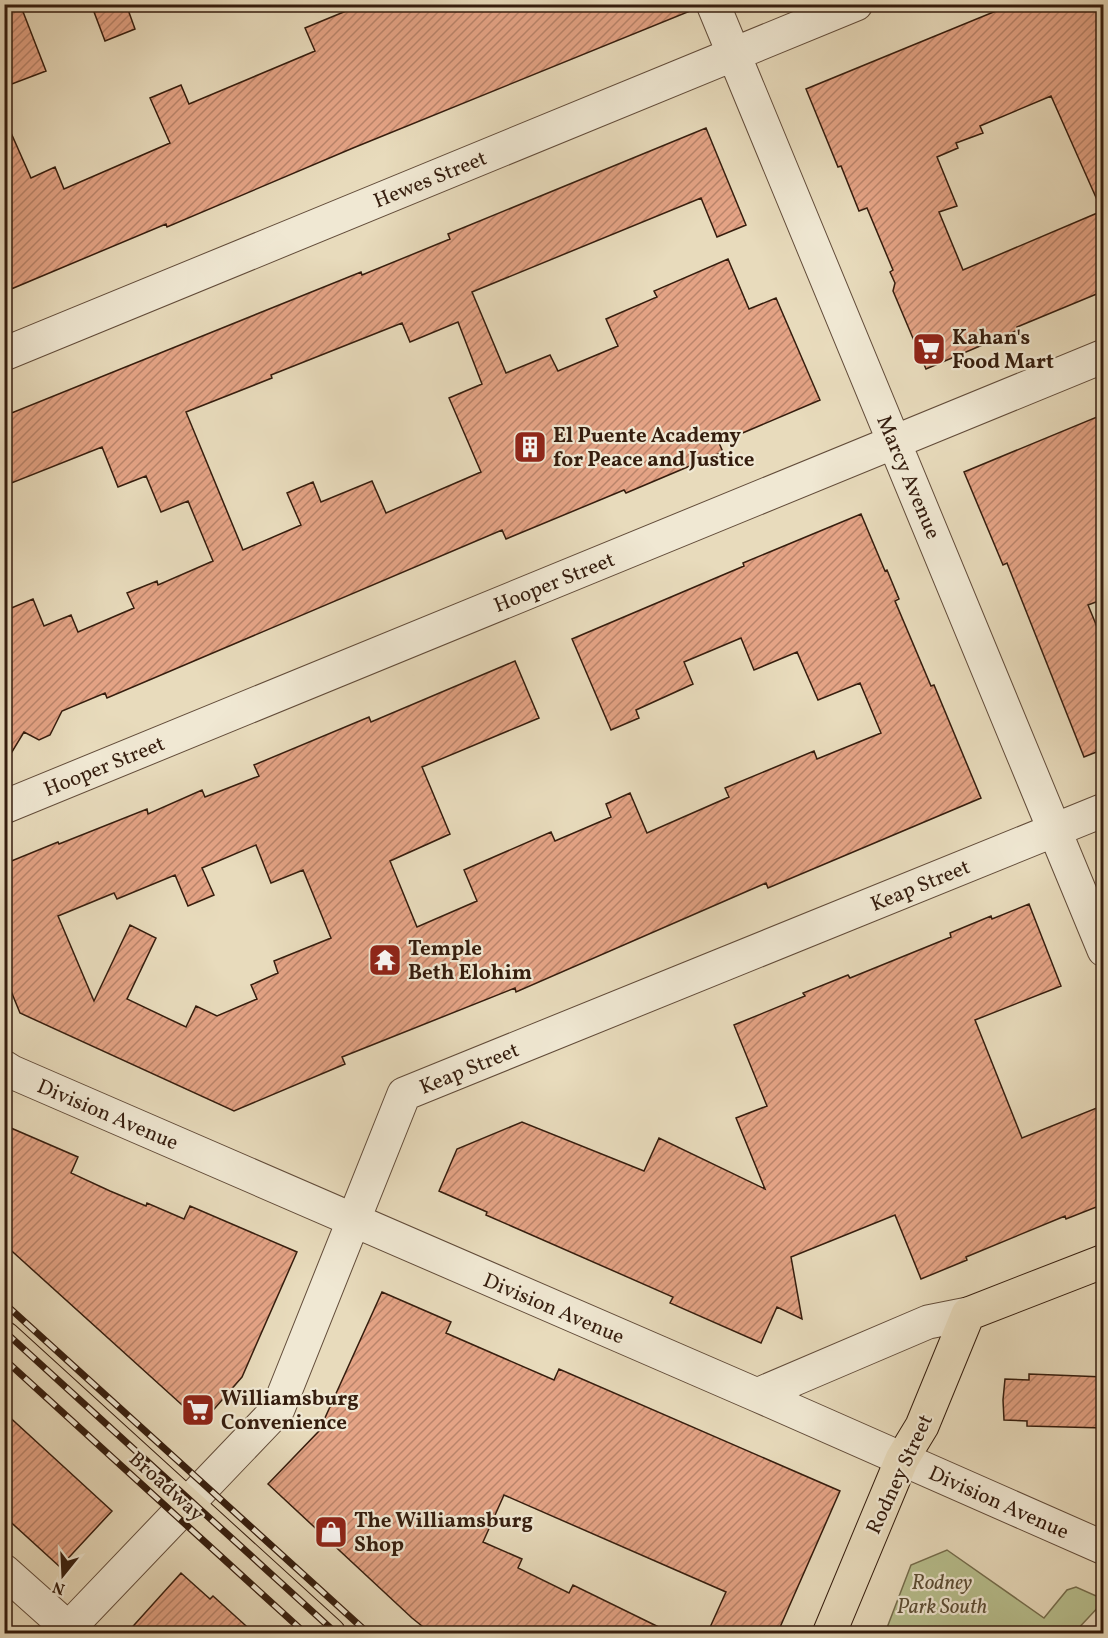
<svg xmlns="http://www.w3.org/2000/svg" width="1108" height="1638" font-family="Vollkorn,serif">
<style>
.green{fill:#b8c08f;stroke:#766e4e;stroke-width:1.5}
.building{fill:url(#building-hatch);stroke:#351d0e;stroke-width:1.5;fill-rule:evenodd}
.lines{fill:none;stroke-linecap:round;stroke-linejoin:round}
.minor-casing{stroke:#624c3a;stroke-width:35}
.major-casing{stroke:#351d0e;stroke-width:35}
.minor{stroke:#f0e8d3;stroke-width:33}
.major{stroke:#e8dbbc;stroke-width:33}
.rail-casing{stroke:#351d0e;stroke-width:7}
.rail{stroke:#f0e8d3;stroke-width:4.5;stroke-dasharray:14;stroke-linecap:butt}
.labels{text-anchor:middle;stroke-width:4.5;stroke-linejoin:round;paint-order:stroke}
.street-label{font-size:21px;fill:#351d0e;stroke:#f0e8d3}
.poi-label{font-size:21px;font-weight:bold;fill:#351d0e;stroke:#f0e8d3;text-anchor:start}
.park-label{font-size:21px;font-style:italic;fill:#5c4e35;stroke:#f0e8d3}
</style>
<defs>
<pattern id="building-hatch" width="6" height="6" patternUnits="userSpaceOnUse" patternTransform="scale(1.5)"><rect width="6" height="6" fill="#e4a385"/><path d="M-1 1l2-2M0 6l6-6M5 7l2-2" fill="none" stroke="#ba846b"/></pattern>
</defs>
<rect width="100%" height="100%" fill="#e8dbbc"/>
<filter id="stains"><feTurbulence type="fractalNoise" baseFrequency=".00333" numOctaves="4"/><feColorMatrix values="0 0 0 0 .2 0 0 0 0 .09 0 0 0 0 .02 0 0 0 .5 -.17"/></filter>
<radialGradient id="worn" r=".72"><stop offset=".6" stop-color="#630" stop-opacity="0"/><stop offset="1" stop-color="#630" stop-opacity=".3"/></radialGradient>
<path class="green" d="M947 1550 1044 1618 1067 1590 1076 1587 1103 1599V1602L1074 1633H885L911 1565Z"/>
<path class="building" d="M4 4H20L46 71 4 87Z
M91 4H126L135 29 105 41Z
M363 4H695V9L353 148 167 227 166 224 4 292V117L31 178 55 167 64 189 170 143 150 98 181 85 189 104 315 51 305 28Z
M1013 4H1104V291L1017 327 1018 330 926 369 893 291 895 283 890 272 893 270 867 208 859 211 841 166 838 167 806 89ZM1051 96 1102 211 963 270 939 212 957 206 937 157 958 148 956 143 983 133 980 126Z
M706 128 746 225 717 237 701 198 472 292 506 373 550 355 558 371 618 346 606 319 657 297 654 291 728 259 749 309 776 298 820 400 719 443 723 452 626 493 624 490 506 539 502 530 107 698 105 693 62 711 50 735 39 740 24 732 4 765V611L33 599 44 626 71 615 78 632 134 608 127 593 157 581 158 585 213 561 188 501 161 512 146 476 118 487 102 447 4 486V416L361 272 362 275 450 239 448 234ZM458 322 482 384 449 398 481 472 386 513 372 481 321 502 313 482 287 493 301 525 243 550 186 412 272 378 271 375 402 323 410 342Z
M1104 414V599L1088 605 1104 644V749L1084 757 1007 563 1003 565 964 472Z
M861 514 885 571 887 570 899 599 895 601 931 686 934 685 981 798 768 888 766 883 516 992 515 988 342 1057 345 1064 234 1111 20 1013 4 974V864L58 842 59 844 147 809 148 814 202 790 205 797 259 776 254 765 369 717 371 722 515 661 539 718 422 767 450 834 390 861 417 927 477 901 464 870 551 832 555 841 611 817 606 804 630 793 647 833 729 797 725 788 814 751 817 759 881 733 860 683 818 700 797 652 754 670 741 638 684 662 693 684 636 710 639 718 611 730 572 639 744 566 743 563ZM256 845 271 883 303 870 331 938 274 961 278 973 251 985 257 999 217 1016 196 1006 186 1027 127 999 156 938 130 925 94 1001 58 916 114 893 117 899 175 875 188 906 214 895 202 868Z
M1029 904 1061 986 975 1020 1022 1138 1104 1105V1204L1066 1219 1065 1216 966 1257 967 1260 921 1279 895 1215 791 1257 802 1319 777 1307 761 1343 670 1303 673 1297 486 1215 487 1212 439 1191 457 1149 522 1122 644 1171 659 1138 765 1189 736 1118 767 1106 734 1025 805 996 803 993 848 975 850 978 951 937 950 933 991 916 992 919Z
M4 1125 78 1157 71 1173 110 1191 146 1206 147 1203 184 1219 190 1206 297 1252 242 1377 202 1423 4 1244Z
M382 1292 451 1322 446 1333 554 1380 559 1369 840 1491 777 1634H707L726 1592 504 1495 483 1542 522 1559 518 1568 569 1593 573 1585 673 1634H432L412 1618 268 1484 319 1431Z
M1029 1374 1104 1377V1428L1027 1426V1421L1004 1420 1003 1400 1005 1379 1029 1380Z
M4 1412 112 1511 60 1567 4 1516Z
M181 1573 210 1599 213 1596 255 1634H126Z"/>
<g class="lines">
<g class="minor-casing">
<path id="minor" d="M713 4 1104 950
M4 354 856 4
M4 807 1104 356
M4 1067 12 1072 757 1395 1104 1548
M757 1395 928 1322 968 1314
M4 1571 68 1628
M63 1634 278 1409 404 1094 1104 810"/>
</g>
<g class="major-casing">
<path id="major" d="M4 1338 329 1634
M829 1634 902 1459 922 1426 968 1314 1104 1261"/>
</g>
<use href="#minor" class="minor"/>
<use href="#major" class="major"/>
<g class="rail-casing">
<path id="rail" d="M4 1303 369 1634
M4 1331 337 1634
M4 1359 306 1634"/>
</g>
<use href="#rail" class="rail"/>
</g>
<defs>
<g id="supermarket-square" transform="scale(1.725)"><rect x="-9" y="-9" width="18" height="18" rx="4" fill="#8f2418" stroke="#f0e8d3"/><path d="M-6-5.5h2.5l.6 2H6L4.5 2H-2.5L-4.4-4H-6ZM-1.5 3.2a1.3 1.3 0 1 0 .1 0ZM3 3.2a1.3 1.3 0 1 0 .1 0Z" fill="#fff"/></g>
<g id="building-square" transform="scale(1.725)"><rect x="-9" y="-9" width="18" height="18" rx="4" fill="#8f2418" stroke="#f0e8d3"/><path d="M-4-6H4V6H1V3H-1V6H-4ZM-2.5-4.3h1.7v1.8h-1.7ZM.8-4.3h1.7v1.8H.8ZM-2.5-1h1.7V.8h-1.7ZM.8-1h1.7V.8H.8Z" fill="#fff"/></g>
<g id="temple-square" transform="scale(1.725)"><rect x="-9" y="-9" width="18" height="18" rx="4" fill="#8f2418" stroke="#f0e8d3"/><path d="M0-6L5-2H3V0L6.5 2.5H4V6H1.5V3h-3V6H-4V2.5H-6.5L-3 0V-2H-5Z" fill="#fff"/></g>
<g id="shop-square" transform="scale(1.725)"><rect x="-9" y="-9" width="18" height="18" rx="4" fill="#8f2418" stroke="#f0e8d3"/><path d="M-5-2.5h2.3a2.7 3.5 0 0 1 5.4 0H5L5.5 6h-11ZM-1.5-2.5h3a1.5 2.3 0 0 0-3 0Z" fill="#fff"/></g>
</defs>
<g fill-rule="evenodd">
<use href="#supermarket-square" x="929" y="349"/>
<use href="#building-square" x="530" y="447"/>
<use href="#temple-square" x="385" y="960"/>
<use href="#supermarket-square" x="198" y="1410"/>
<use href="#shop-square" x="331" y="1532"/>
</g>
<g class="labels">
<g class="street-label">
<text transform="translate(430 179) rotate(-22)" y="7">Hewes Street</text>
<text transform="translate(909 477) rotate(67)" y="7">Marcy Avenue</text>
<text transform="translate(554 582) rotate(-22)" y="7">Hooper Street</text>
<text transform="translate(104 766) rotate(-22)" y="7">Hooper Street</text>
<text transform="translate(920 885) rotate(-22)" y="7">Keap Street</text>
<text transform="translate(469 1068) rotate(-22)" y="7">Keap Street</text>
<text transform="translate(108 1114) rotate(23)" y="7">Division Avenue</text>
<text transform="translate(554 1308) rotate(23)" y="7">Division Avenue</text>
<text transform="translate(899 1474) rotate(-65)" y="7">Rodney Street</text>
<text transform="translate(167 1486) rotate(42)" y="7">Broadway</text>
<text transform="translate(999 1502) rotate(24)" y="7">Division Avenue</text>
</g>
<g class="poi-label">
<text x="952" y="344">Kahan's<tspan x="952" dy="24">Food Mart</tspan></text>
<text x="553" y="442">El Puente Academy<tspan x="553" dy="24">for Peace and Justice</tspan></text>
<text x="408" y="955">Temple<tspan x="408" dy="24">Beth Elohim</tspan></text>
<text x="221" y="1405">Williamsburg<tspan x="221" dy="24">Convenience</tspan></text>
<text x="354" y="1527">The Williamsburg<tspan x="354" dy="24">Shop</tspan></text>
</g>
<g class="park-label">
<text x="942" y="1589">Rodney<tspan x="942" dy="24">Park South</tspan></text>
</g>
</g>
<rect width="1108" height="1638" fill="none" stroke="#e8dbbc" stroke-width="24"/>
<rect x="6" y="6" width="1096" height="1626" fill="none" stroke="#351d0e" stroke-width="3"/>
<rect x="12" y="12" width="1084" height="1614" fill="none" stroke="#351d0e" stroke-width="1.5"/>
<g transform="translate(63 1575) rotate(198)" stroke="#f0e8d3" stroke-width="4.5" paint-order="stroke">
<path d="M0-4.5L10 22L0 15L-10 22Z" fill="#351d0e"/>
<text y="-9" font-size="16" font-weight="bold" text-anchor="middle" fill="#351d0e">N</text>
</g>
<rect width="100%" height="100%" filter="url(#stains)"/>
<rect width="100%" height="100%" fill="url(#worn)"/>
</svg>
